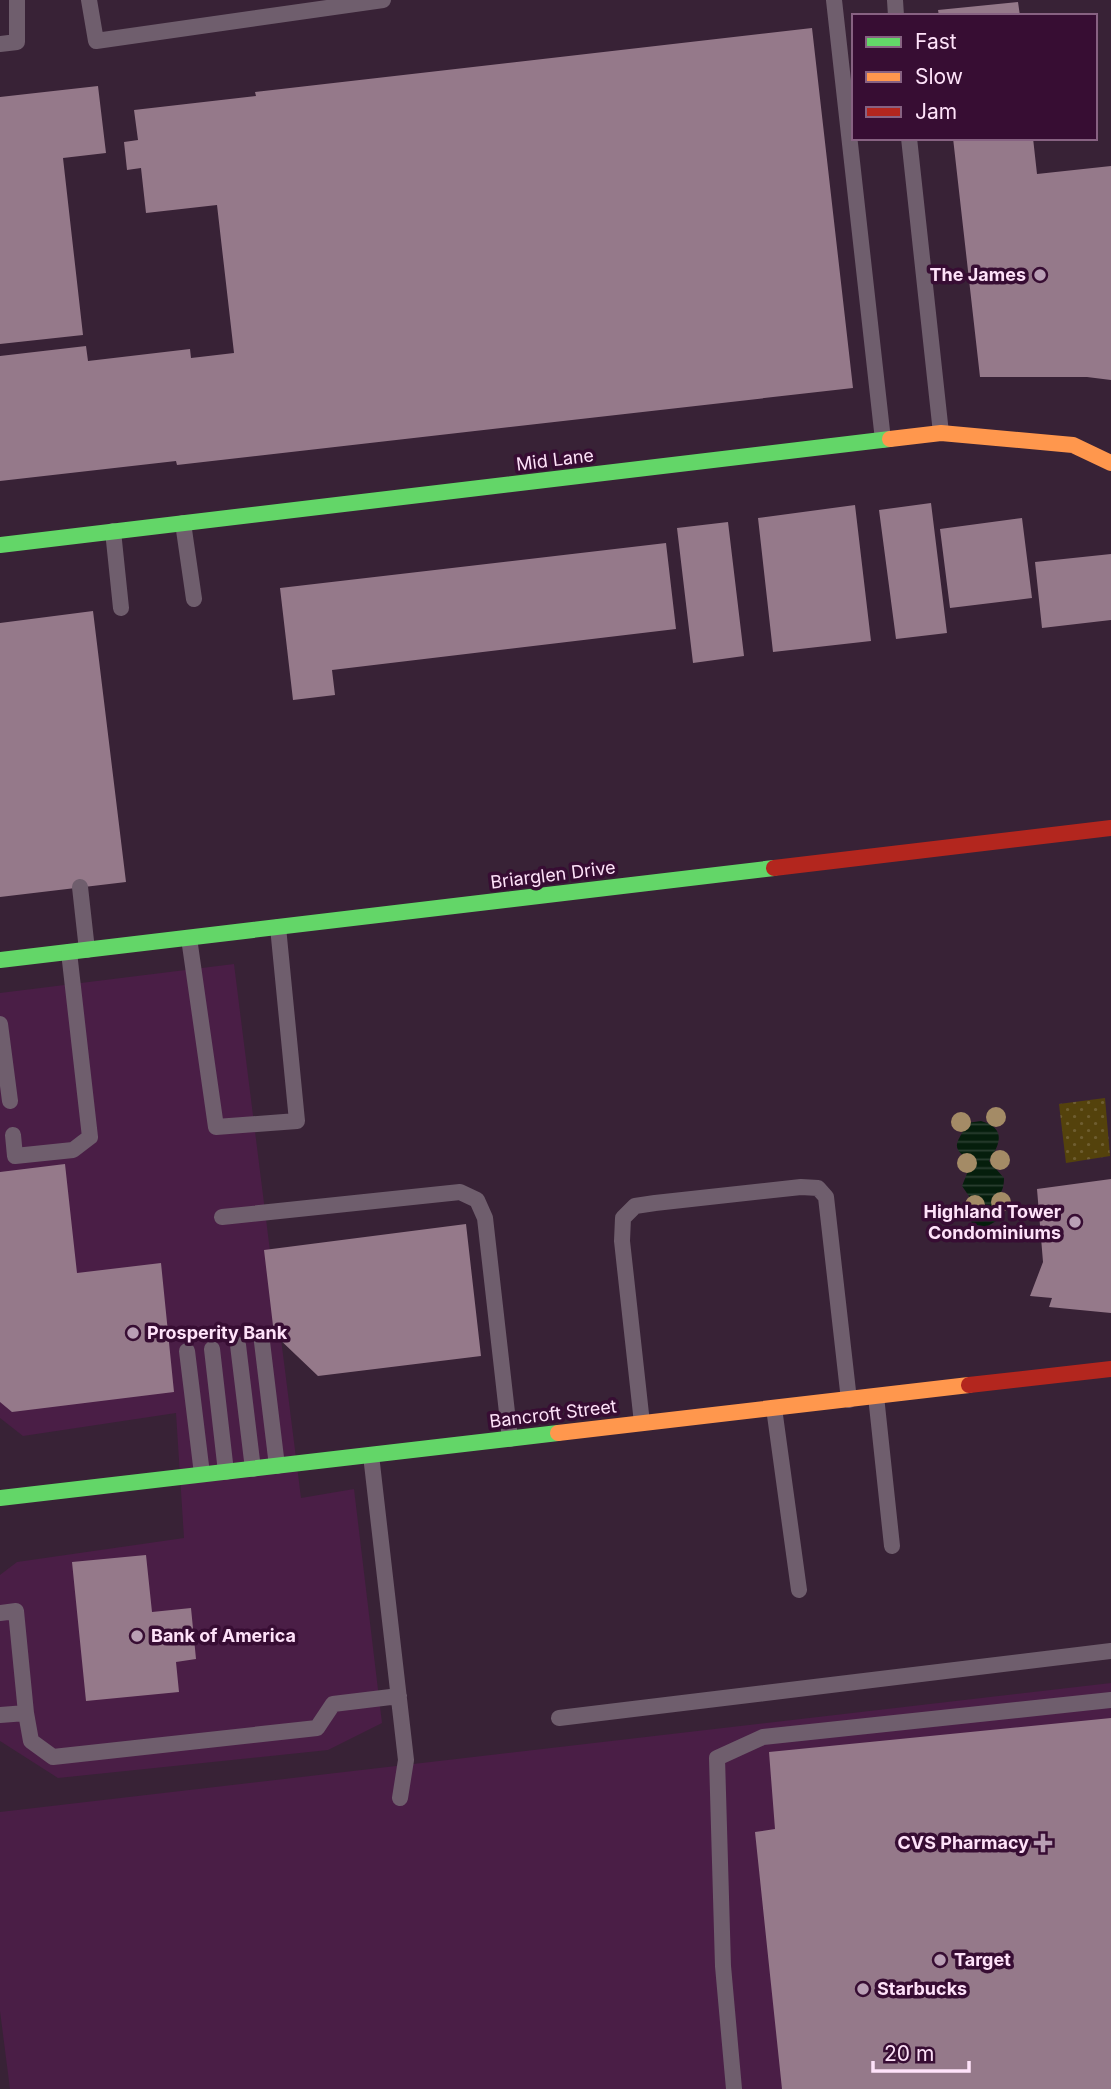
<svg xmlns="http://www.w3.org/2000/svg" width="1111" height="2089" font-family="Inter,sans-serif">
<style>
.built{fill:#4a1e46}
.grass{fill:url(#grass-dots)}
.water{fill:url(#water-rules)}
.building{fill:#95798a}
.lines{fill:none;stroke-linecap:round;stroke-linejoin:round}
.lane{stroke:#6f5e6d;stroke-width:16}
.fast{stroke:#63d668;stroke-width:16}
.slow{stroke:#ff974d;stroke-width:16}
.jam{stroke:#b3261e;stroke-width:16}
.tree{fill:#a48b66}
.poi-dot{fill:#b99fb5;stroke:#370d33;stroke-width:2.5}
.labels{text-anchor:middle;stroke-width:7;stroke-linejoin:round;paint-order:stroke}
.poi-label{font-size:18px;font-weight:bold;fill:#fee2f9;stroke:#370d33;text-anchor:start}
.street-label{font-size:18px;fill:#fee2f9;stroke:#370d33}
</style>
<defs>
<pattern id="grass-dots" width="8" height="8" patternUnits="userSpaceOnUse" patternTransform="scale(1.75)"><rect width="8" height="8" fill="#54420c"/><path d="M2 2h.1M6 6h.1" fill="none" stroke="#6e5d30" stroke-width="1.8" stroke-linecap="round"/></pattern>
<pattern id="water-rules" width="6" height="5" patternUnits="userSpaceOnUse" patternTransform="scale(1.75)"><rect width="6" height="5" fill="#051e0c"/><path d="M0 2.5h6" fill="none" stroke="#2a3e30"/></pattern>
</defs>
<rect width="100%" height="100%" fill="#382236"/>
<path class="built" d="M234 964 301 1498 354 1489 382 1723 328 1750 58 1778 0 1741V1575L17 1562 184 1538 176 1413 23 1436 0 1418V993Z
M1111 1683V2089H10L0 2011V1812Z"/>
<path class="grass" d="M1105 1098 1110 1156 1066 1163 1059 1104Z"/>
<path class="water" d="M981 1121C1007 1128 1000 1145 989 1161L1004 1178C1004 1188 1002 1194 993 1200L996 1207 1003 1208V1217L986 1227 972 1224 970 1216 977 1208 962 1186 972 1161C946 1147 960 1141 967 1123Z"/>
<path class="building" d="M1018 2 1020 16H939L938 10Z
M812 28 853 388 177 465 176 461 0 481V356L86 346 88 361 190 349 191 358 234 353 217 205 146 213 141 168 127 170 124 142 138 140 134 110 256 96 255 92Z
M98 86 106 153 63 158 83 335 0 344V97Z
M953 138H1033L1037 174 1111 166V380L1087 377H980Z
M931 503 947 633 896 639 879 510Z
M855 505 871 641 773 652 758 518Z
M1022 518 1032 598 950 608 940 529Z
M728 522 744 656 693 663 677 528Z
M666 543 676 629 332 670 335 695 293 700 280 588Z
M1111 554V620L1042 628 1035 562Z
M93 611 126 882 0 897V623Z
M65 1164 77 1273 161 1263 174 1392 12 1412 0 1402V1172Z
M1111 1179V1313L1049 1307 1052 1298 1030 1296 1043 1262 1037 1189Z
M466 1224 481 1356 318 1376 274 1334 264 1250Z
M146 1555 152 1612 191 1608 196 1659 176 1662 179 1692 86 1701 72 1562Z
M1111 1718V2089H782L755 1832 775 1829 769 1752Z"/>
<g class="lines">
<path class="lane" d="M89 0 96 41 383 0
M834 0 883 440
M895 0 896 16
M0 44 17 42V0
M909 138 941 433
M183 523 194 599
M113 531 121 608
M80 887 87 950
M189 938 216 1127 297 1121 278 927
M0 1024 10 1101
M13 1135 15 1156 73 1150 90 1137 69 952
M222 1217 460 1192 477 1200 485 1218 510 1439
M262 1342 277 1466
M238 1345 253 1469
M212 1349 226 1472
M187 1351 202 1474
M876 1396 892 1546
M774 1408 799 1590
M642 1423 622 1241 623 1218 635 1206 655 1203 801 1187 818 1188 826 1197 849 1400
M371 1455 406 1760 400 1798
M0 1613 16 1611 26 1713 0 1715
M26 1713 31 1741 53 1757 317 1728 333 1704 399 1696
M559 1718 1111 1651
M734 2089 723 1966 717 1758 763 1737 1111 1700"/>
<path class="fast" d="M0 545 890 439
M0 960 774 868
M0 1498 558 1433"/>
<path class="slow" d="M890 439 941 433 1073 445 1111 463
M558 1433 969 1385"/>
<path class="jam" d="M774 868 1111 828
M969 1385 1111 1369"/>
</g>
<g class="tree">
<circle cx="996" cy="1117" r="10"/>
<circle cx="961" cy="1122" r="10"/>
<circle cx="1000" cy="1160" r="10"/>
<circle cx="967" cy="1163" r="10"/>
<circle cx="1001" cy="1202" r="10"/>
<circle cx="975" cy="1205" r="10"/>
</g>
<g class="poi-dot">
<circle cx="1040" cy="275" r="7"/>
<circle cx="1075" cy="1222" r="7"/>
<circle cx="133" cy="1333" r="7"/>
<circle cx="137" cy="1636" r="7"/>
<path d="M1039.5 1832.5h7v7h7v7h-7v7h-7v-7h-7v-7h7z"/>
<circle cx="940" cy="1960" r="7"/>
<circle cx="863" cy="1989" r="7"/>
</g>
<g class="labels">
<g class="poi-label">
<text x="1026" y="281" text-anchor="end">The James</text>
<text x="1061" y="1218" text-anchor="end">Highland Tower<tspan x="1061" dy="21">Condominiums</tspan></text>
<text x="147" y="1339">Prosperity Bank</text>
<text x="151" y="1642">Bank of America</text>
<text x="1029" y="1849" text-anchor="end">CVS Pharmacy</text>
<text x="954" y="1966">Target</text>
<text x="877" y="1995">Starbucks</text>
</g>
<g class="street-label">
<text transform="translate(555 460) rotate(-7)" y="6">Mid Lane</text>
<text transform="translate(553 875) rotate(-7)" y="6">Briarglen Drive</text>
<text transform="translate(553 1414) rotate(-7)" y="6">Bancroft Street</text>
</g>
</g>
<rect x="852" y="14" width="245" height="126" fill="#370d33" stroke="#876282" stroke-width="2"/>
<rect x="866" y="37" width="35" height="10" fill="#63d668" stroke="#876282" stroke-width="2"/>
<text x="915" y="49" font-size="21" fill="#fee2f9">Fast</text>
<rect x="866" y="72" width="35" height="10" fill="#ff974d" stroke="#876282" stroke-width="2"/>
<text x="915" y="84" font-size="21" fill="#fee2f9">Slow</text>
<rect x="866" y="107" width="35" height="10" fill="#b3261e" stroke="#876282" stroke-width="2"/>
<text x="915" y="119" font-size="21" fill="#fee2f9">Jam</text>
<path d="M873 2061v10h96v-10" fill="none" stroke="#fee2f9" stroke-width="3.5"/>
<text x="884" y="2061" font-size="21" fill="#fee2f9" stroke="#370d33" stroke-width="5" paint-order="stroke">20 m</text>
</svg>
